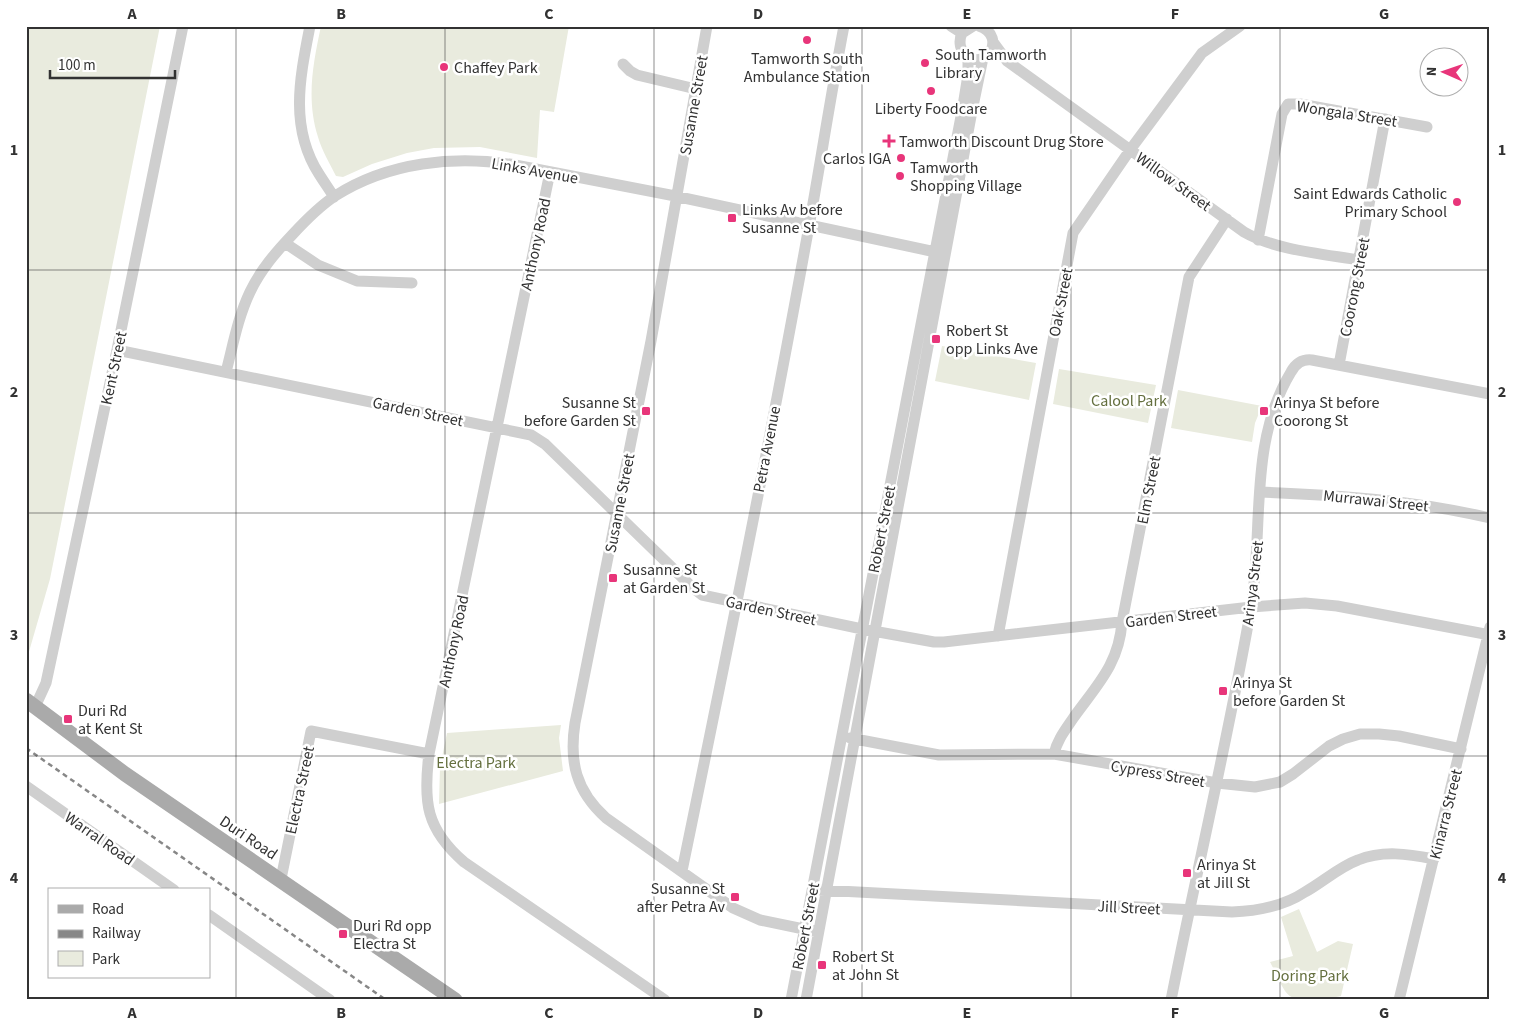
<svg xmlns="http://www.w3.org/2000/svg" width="1516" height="1026" font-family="'Source Sans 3',sans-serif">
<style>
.green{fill:#e9ebde}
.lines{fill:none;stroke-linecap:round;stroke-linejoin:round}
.minor{stroke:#cfcfcf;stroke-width:11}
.major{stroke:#aaa;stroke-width:15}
.rail{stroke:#878787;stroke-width:2.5;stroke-dasharray:5 4;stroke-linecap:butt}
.grid{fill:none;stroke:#323232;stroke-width:1;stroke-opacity:0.55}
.poi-dot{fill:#e8357a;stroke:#fff;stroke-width:2}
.labels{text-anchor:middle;stroke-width:5;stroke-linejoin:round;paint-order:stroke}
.poi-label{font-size:16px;fill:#323232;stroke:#fff;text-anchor:start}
.street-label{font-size:16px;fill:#323232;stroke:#fff}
.park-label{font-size:16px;fill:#646f3e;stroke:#fff}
.neatline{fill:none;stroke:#323232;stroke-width:2}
.grid-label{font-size:16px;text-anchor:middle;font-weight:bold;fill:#323232}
</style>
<rect width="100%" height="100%" fill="#fff"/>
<path class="green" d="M26 26H160L50 579 26 662Z
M321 26H569L554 112 540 110 537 158 480 147 434 148 407 153 372 164 343 177 336 176C330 164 322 151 318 137 306 99 313 64 321 26Z
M942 346 1036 363 1029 400 935 381Z
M1059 369 1156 385 1148 423 1053 404Z
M1178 390 1262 406 1255 423 1252 442 1171 428Z
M561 725 559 738 563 771 439 804 440 767 447 733Z
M1299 909 1317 952 1338 941 1353 944 1341 996C1324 999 1296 1007 1285 991 1279 982 1275 971 1270 962L1293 956 1281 917Z"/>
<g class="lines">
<path class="minor" d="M310 26C300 77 289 127 319 174 324 182 329 189 334 197
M707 26 651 341 575 723C569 762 576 791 606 818L733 908 760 920 818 932
M951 26 962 33
M973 26 962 33C954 51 972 68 988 55 997 43 993 31 979 26
M993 42 1007 61 1244 232C1275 250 1323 254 1359 260
M623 64 630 71 637 75 696 89
M550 172 429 754C423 802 426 829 464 862L665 1000
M1258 240 1282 114 1288 104H1300L1427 127
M285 243 318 265 357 281 412 283
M117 350 531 435 545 444 693 588 702 595 862 629 934 642H944L1251 607 1305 603 1337 606 1490 635
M1339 365 1385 119
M226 372C233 345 238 317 250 292 261 269 276 252 293 234 305 221 320 206 335 196 388 162 455 155 515 165L670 195 940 253
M1260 492C1339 495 1413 500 1490 518
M998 636 1073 233 1130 150 1202 53 1240 26
M35 707 46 683 117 350 183 26
M850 738 939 755 1054 754 1217 783 1255 787 1280 782 1293 774 1329 746 1343 739 1360 734H1379L1399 736 1461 749
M1054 754C1057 740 1066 729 1074 717 1097 685 1119 664 1122 622L1189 277 1227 219
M26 786 174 890
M682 871C726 657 770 442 809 226 821 160 831 93 844 26
M281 879 311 731 429 754
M820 890 1232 912C1257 911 1284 906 1305 892 1323 882 1339 867 1358 860 1383 850 1408 854 1434 859
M209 915 330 1000
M791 1000 963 106 968 75V58
M806 1000 972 111 983 58
M1171 1000C1197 869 1228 739 1251 608 1264 529 1248 443 1291 372 1296 363 1302 359 1312 360L1490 394
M1399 1000 1490 627"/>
<path class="major" d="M26 700 125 774 455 1000"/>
<path class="rail" d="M26 748 386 1000"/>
</g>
<path class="grid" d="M236 26V1000M445 26V1000M654 26V1000M862 26V1000M1071 26V1000M1280 26V1000M26 270H1490M26 513H1490M26 756H1490"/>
<g class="poi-dot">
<circle cx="807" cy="40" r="5"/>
<circle cx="925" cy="63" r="5"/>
<circle cx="444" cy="67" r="5"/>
<circle cx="931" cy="91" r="5"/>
<path d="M886.5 133.5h5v5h5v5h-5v5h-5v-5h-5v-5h5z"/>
<circle cx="901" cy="158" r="5"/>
<circle cx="900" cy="176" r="5"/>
<circle cx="1457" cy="202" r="5"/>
<rect x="727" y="213" width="10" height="10" rx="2.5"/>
<rect x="931" y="334" width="10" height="10" rx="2.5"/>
<rect x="641" y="406" width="10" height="10" rx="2.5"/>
<rect x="1259" y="406" width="10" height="10" rx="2.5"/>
<rect x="608" y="573" width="10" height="10" rx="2.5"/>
<rect x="1218" y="686" width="10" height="10" rx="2.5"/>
<rect x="63" y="714" width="10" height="10" rx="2.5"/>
<rect x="1182" y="868" width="10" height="10" rx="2.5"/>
<rect x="730" y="892" width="10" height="10" rx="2.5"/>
<rect x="338" y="929" width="10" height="10" rx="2.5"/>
<rect x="817" y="960" width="10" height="10" rx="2.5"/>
</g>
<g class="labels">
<g class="poi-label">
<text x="935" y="60">South Tamworth<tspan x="935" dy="18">Library</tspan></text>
<text x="807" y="64" text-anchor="middle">Tamworth South<tspan x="807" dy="18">Ambulance Station</tspan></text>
<text x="454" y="73">Chaffey Park</text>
<text x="931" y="114" text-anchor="middle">Liberty Foodcare</text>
<text x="899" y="147">Tamworth Discount Drug Store</text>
<text x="891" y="164" text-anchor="end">Carlos IGA</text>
<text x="910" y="173">Tamworth<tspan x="910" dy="18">Shopping Village</tspan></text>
<text x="1447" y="199" text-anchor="end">Saint Edwards Catholic<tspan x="1447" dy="18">Primary School</tspan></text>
<text x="742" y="215">Links Av before<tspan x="742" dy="18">Susanne St</tspan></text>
<text x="946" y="336">Robert St<tspan x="946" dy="18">opp Links Ave</tspan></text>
<text x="636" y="408" text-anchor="end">Susanne St<tspan x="636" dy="18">before Garden St</tspan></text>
<text x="1274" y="408">Arinya St before<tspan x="1274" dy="18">Coorong St</tspan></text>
<text x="623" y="575">Susanne St<tspan x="623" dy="18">at Garden St</tspan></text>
<text x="1233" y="688">Arinya St<tspan x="1233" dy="18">before Garden St</tspan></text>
<text x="78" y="716">Duri Rd<tspan x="78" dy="18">at Kent St</tspan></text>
<text x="1197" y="870">Arinya St<tspan x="1197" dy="18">at Jill St</tspan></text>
<text x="725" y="894" text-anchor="end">Susanne St<tspan x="725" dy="18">after Petra Av</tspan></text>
<text x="353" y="931">Duri Rd opp<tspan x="353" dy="18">Electra St</tspan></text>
<text x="832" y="962">Robert St<tspan x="832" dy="18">at John St</tspan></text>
</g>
<g class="street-label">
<text transform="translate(693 105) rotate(-80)" y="6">Susanne Street</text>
<text transform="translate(1347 113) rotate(9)" y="6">Wongala Street</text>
<text transform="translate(535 170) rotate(10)" y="6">Links Avenue</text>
<text transform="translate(1174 181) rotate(36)" y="6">Willow Street</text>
<text transform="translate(535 244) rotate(-78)" y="6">Anthony Road</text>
<text transform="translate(1354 287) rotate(-79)" y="6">Coorong Street</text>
<text transform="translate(1060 302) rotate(-79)" y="6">Oak Street</text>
<text transform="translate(113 368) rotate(-78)" y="6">Kent Street</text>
<text transform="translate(418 411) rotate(12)" y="6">Garden Street</text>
<text transform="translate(766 449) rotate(-79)" y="6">Petra Avenue</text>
<text transform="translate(1148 490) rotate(-79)" y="6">Elm Street</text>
<text transform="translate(1376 500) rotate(6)" y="6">Murrawai Street</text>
<text transform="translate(619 503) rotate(-79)" y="6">Susanne Street</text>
<text transform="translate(881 529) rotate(-79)" y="6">Robert Street</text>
<text transform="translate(1252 583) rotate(-83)" y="6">Arinya Street</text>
<text transform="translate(771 610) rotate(12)" y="6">Garden Street</text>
<text transform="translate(1171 616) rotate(-7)" y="6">Garden Street</text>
<text transform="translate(453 641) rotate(-78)" y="6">Anthony Road</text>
<text transform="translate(1158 773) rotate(10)" y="6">Cypress Street</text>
<text transform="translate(299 790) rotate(-78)" y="6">Electra Street</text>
<text transform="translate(1445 814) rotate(-76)" y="6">Kinarra Street</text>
<text transform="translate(249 837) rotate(34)" y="6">Duri Road</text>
<text transform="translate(100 838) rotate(35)" y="6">Warral Road</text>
<text transform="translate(1129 907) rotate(3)" y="6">Jill Street</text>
<text transform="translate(805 926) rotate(-79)" y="6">Robert Street</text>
</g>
<g class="park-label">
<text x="1129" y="406">Calool Park</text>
<text x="476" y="768">Electra Park</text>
<text x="1310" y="981">Doring Park</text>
</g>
</g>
<rect width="1516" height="1026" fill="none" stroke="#ffffff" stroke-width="55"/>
<rect x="48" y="888" width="162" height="90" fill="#ffffff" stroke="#adadad"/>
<rect x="58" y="905" width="25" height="8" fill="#aaaaaa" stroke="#adadad"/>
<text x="92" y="914" font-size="15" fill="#323232">Road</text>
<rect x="58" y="930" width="25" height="8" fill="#878787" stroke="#adadad"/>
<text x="92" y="938" font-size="15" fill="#323232">Railway</text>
<rect x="58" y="951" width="25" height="15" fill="#e9ebde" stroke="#adadad"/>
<text x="92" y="964" font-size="15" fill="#323232">Park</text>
<g transform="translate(1444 72) rotate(272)"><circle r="24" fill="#ffffff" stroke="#adadad"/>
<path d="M0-4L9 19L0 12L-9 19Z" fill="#e8357a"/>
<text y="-8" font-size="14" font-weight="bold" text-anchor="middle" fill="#323232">N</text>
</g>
<path d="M50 70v8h125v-8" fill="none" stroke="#323232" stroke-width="2.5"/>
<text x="58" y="70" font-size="15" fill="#323232" stroke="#ffffff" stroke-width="4" paint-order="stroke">100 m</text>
<rect x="28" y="28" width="1460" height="970" class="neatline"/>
<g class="grid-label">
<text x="132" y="19">A</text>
<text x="341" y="19">B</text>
<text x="549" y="19">C</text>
<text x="758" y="19">D</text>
<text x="967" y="19">E</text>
<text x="1175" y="19">F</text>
<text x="1384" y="19">G</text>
<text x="14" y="155">1</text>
<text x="1502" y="155">1</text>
<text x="14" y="397">2</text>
<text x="1502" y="397">2</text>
<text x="14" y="640">3</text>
<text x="1502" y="640">3</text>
<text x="14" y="883">4</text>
<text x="1502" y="883">4</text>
<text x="132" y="1018">A</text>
<text x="341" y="1018">B</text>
<text x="549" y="1018">C</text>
<text x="758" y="1018">D</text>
<text x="967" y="1018">E</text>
<text x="1175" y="1018">F</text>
<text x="1384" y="1018">G</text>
</g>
</svg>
